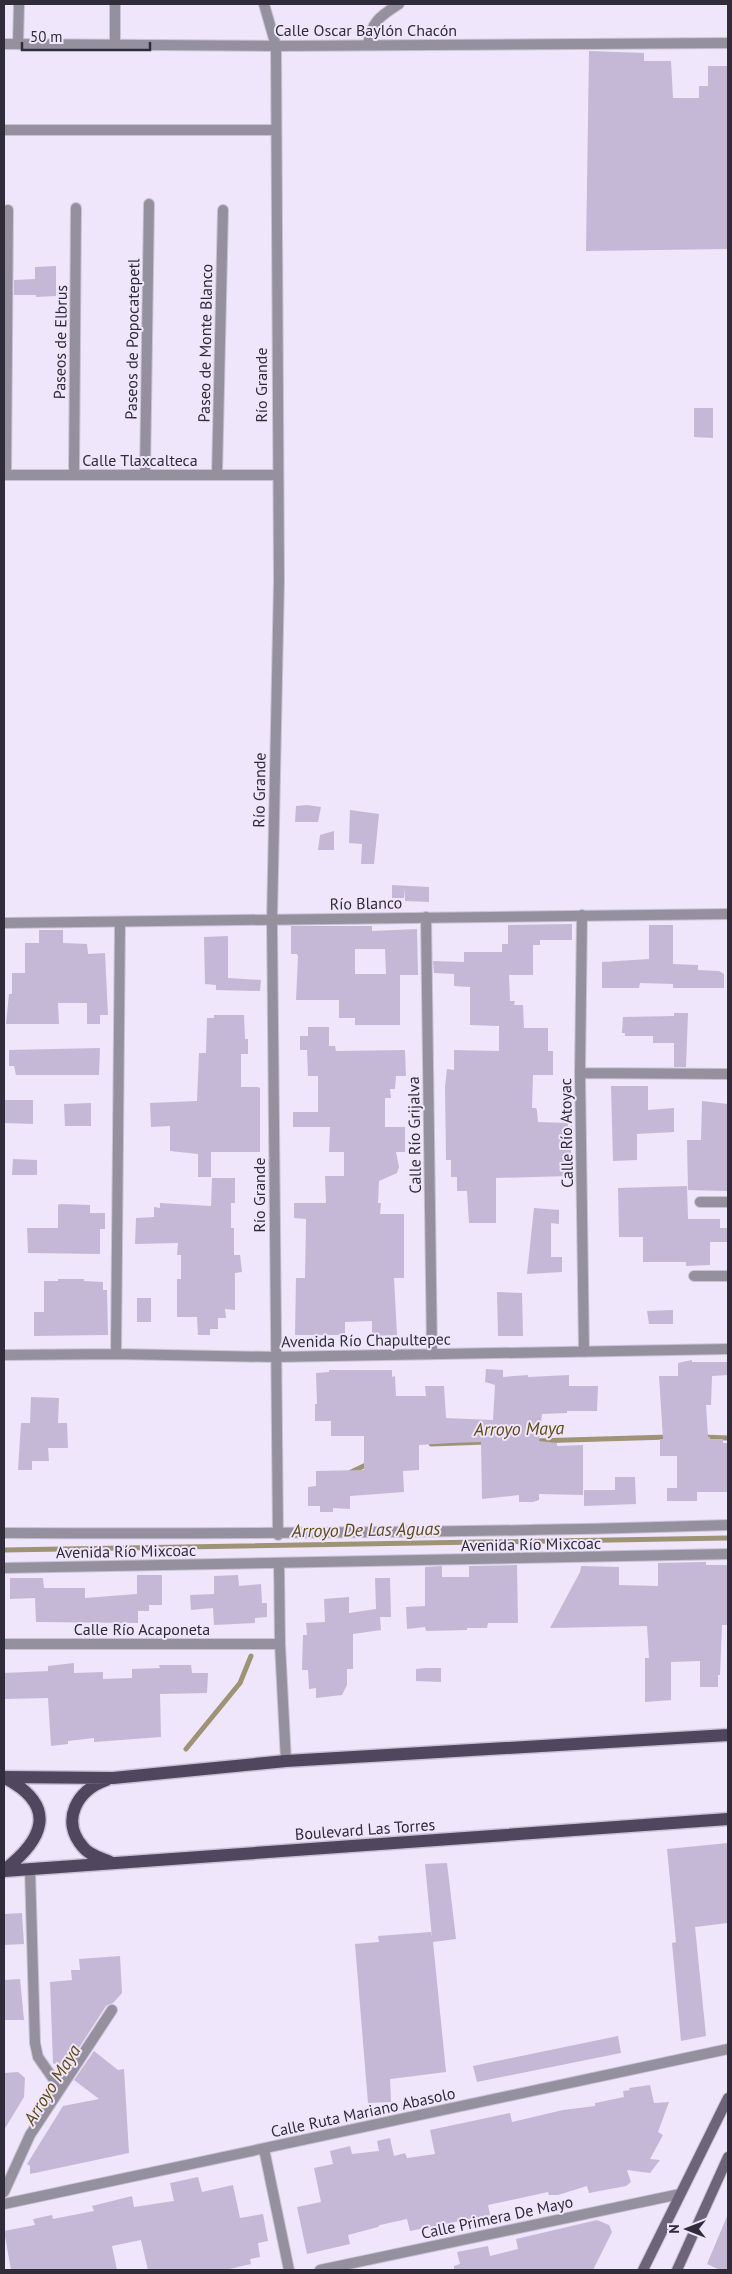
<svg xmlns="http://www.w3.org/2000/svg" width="732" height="2274" font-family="'PT Sans',sans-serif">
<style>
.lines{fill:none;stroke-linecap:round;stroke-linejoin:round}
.stream{stroke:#9e9375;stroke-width:5}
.building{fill:#c4b8d6;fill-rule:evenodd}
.minor-casing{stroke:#c9c1d4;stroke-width:12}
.tertiary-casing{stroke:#c9c1d4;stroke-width:12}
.secondary-casing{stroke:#c9c1d4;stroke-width:12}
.primary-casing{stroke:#c9c1d4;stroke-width:15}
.minor{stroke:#95909e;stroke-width:10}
.tertiary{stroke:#95909e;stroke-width:10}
.secondary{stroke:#6d6479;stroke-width:10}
.primary{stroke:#50465e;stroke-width:12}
.labels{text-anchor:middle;stroke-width:4;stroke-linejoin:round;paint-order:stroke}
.street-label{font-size:16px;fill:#312c39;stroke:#efe6fb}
.water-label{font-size:18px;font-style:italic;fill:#5f4c17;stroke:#efe6fb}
</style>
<rect width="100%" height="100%" fill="#efe6fb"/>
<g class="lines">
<path class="stream" d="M703 1437 728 1438
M533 1441 670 1437
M431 1444 487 1442
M349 1473 368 1464
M4 1550 728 1538
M186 1749 240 1683 251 1656"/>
</g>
<path class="building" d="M589 51 644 53V61H671L673 98H699V86H708V66H728V249L586 251Z
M56 266V296L36 297V295H14V280L35 279V267Z
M694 408H713V438L694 437Z
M307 805 321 807 318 822H295L296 806Z
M350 810 379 814 374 864H361L362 844 349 843Z
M334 831V850H318L320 835Z
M392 885 429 887V902L405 901V889L404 898H392Z
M572 924V940H540V945H533V975H509L510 1001H515L514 1005H523L524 1028H548V1051H553V1075H533L532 1108H536L537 1111 538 1122 568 1123V1126H572L570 1176 496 1178V1223H469L467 1191H457V1177H451V1160H446L445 1087 447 1069 454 1070V1050L499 1051V1026L470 1025V987L454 986V974L434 973 433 961 464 962V952H502V944H508V925Z
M649 925H673V964L698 965V970L719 971 724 974V988H673V984L640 983 639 988H602V962L649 959Z
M291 926H372V931L417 929 418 975H400V1025H355V1018H339V1000H296L298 957 297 954H291ZM355 949H385L386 974H355Z
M39 930H63V943L87 944 88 954 105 953 108 1015H100V1024H87V1003H58L59 1024H6L9 994H12V973H25V943H39Z
M228 936V978L261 980 260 991 216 990V985L205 984 204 937Z
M674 1013H688L686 1067H674V1043H653V1036H625V1033H622L623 1017 674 1016Z
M214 1015H244L245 1039H248V1054H241V1087H258L260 1088V1152H211V1177H198V1154L170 1151V1126L151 1127 150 1103 197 1101 199 1053H206L207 1018H214Z
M308 1027H329V1046H335L336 1051 405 1050 406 1076H396L395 1089H390L391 1098H385V1127H405V1152H396L399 1167 397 1173 379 1181 378 1203H381L380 1214H404V1278H394L397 1335 372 1336V1321L345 1322V1335H295L296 1278H305L306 1219 294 1218V1203H326L325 1176H344V1152H329L330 1127H293V1112H318V1076H308L307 1050H300V1036H308Z
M100 1048 99 1075H16L14 1066H9V1050Z
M611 1086H648V1110L674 1108V1132L637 1134V1160L613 1161Z
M4 1100H33V1124L4 1123Z
M702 1101 728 1104 727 1191 688 1190 687 1140H701Z
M91 1103V1126H65L64 1104Z
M13 1159 37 1160V1175H12Z
M212 1178H235V1203H231V1228H234V1255H240L242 1272 235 1273V1310L225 1309 226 1318H218V1329H210V1335H198L197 1317H177V1279H181V1255H177L178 1243 135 1244 136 1218 154 1217V1207L160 1208V1203L211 1206Z
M687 1186 688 1219H720V1228H728V1242H710V1265L686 1266V1262H643V1237H619L618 1188Z
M60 1204 90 1205V1213H105V1229H100V1254L28 1253 27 1228H58V1205Z
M534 1208 559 1210V1224L551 1223V1257H562V1272L527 1274Z
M58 1279H84V1281L103 1282V1290H107L108 1335 34 1336V1312H44V1281H58Z
M497 1292 522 1293 523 1336H498Z
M137 1298H151V1322H137Z
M673 1310V1324H649L647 1311Z
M692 1360V1362H728V1375L712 1376 711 1405H706L708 1437H710V1439H723V1443H727L728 1492H697V1501H667V1488H677V1456H660V1439H663L659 1376H678V1363Z
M486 1369 503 1370V1377L528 1375V1377L569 1375V1386H598L597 1411H567V1413L542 1414 539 1441 557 1443V1446L583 1445V1495L539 1494V1500L533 1502H519V1495L482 1499 481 1442 451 1443 419 1445V1470L403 1471 404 1492 350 1496V1509L333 1508V1512H320V1506H308V1487L316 1486V1471L364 1470V1436H331V1421H315V1404H317L316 1373 329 1372V1370H392V1377L395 1376 396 1396H426L425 1386H444L446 1418 493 1420 495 1385 485 1382Z
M31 1397 59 1398 58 1423H67L68 1448H48L49 1461H32V1470H18L21 1423H30Z
M615 1477H635L636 1504 584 1506V1490H615Z
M706 1562V1565H728V1625H722L720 1675H718V1687H700V1661L671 1662V1700L645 1702V1658H649L647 1626 550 1628 580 1572 581 1566 619 1567V1585L658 1586V1563Z
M517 1565 518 1623H488L487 1628H467V1630L426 1631 425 1627 407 1629 406 1607 425 1606V1567L442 1566V1577H469V1566Z
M137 1575H162V1605H149V1611H138V1623L36 1622 35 1598 10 1599V1578H43L44 1588H85V1598L137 1594Z
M238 1575 239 1586 261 1584 262 1603H267V1617L255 1618V1623L214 1625 213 1608 191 1610 190 1595 214 1594V1576Z
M375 1578H390L391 1617H380L381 1630 353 1634V1669H347V1685L342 1695 316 1698V1688L309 1689 308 1670H302L303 1635H307L306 1623 325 1622 324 1599 349 1597V1613L376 1609Z
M74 1663V1673L103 1672V1679L132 1678V1669L160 1668 159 1665H191L192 1673H208L207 1693 160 1694 161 1737 94 1742V1738L68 1741V1744L51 1746 48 1698 4 1699V1673L48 1671V1666Z
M426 1668H441V1682L416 1681V1669Z
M728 1843V1923L695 1927 706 2036 681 2041 672 1943 676 1942 667 1849Z
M447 1863 456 1939 433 1942 446 2072 390 2079 391 2102 368 2103 355 1944 379 1942 378 1936 431 1932 432 1938 425 1864Z
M22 1913 24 1944 4 1945V1914Z
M120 1956 122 1993 113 2003 106 2006 64 2071 53 2063 50 1982 72 1980 71 1970H80L79 1959Z
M20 1979 24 2020H4V1980Z
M618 2036 621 2053 477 2082 473 2066Z
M94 2051 118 2070 124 2069 129 2153 30 2174V2166L27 2164 63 2106 99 2099 74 2080Z
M18 2072 25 2078 24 2097 4 2130V2073Z
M650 2085 654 2103 669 2102 658 2132 663 2135 650 2159 660 2160 650 2173 627 2170 631 2182 626 2186 589 2193 587 2186 558 2195H549L548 2192 488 2205 490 2215 410 2231 407 2219 380 2225 378 2227 348 2235 350 2244 307 2254 297 2207 321 2202 314 2168 333 2164 330 2151 350 2146 352 2154 379 2151 377 2141 390 2138 394 2156 405 2153 407 2158 435 2154 430 2130 510 2113 512 2122 563 2110 595 2106V2103L624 2097 623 2091 630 2090 629 2088Z
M198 2177 202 2192 233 2185 240 2218 263 2214 268 2241 258 2243 260 2257 250 2259 251 2264 225 2270H148L141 2240 112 2246 117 2270H11L4 2231 35 2225 33 2219 52 2215 53 2219 94 2211 92 2206 132 2196 134 2207 174 2201 170 2183Z
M728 2214V2270H720L707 2264Z
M597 2220 609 2225 612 2232 593 2270H454V2266L460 2264 457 2252 488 2246 490 2256 518 2249 516 2239Z"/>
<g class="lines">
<g class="minor-casing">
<path id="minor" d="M115 4V45
M18 44 19 4
M368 45C371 22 380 16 399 4
M276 46 279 581 272 920 278 1535
M4 130H275
M4 475H277
M6 475 8 210
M74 475 76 208
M145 475 149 204
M217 475 223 210
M582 915 580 1073 584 1352
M426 917 432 1353
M580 1073 728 1074
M700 1202H728
M694 1276H728
M116 1354 120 922
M4 1355 116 1354 275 1357 728 1349
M4 1533C245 1534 487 1533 728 1525
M279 1563 280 1644 286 1761
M4 1568 728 1554
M4 1644H280
M30 1869 35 2043 38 2057 59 2087
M264 2149 289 2270
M4 2192 30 2135 112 2010
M4 2204 728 2049
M320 2270 680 2194"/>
</g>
<g class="tertiary-casing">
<path id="tertiary" d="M264 4 276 46
M4 44 276 46 728 43
M4 923 728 914"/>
</g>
<g class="secondary-casing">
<path id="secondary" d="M643 2270 728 2098
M677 2270 728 2157"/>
</g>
<g class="primary-casing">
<path id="primary" d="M4 1777 113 1778 286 1761 728 1735
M106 1780C77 1790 60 1821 83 1847 89 1855 101 1858 110 1862
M4 1870C43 1840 58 1807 7 1779
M4 1871 728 1819"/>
</g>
<use href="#minor" class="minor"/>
<use href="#tertiary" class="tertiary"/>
<use href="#secondary" class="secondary"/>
<use href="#primary" class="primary"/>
</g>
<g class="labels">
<g class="street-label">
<text x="366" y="36">Calle Oscar Baylón Chacón</text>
<text transform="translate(132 339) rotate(-89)" y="6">Paseos de Popocatepetl</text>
<text transform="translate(60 342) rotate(-89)" y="6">Paseos de Elbrus</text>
<text transform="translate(205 343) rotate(-89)" y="6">Paseo de Monte Blanco</text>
<text transform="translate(261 385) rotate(-90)" y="6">Río Grande</text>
<text x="140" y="466">Calle Tlaxcalteca</text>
<text transform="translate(259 790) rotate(-89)" y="6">Río Grande</text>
<text transform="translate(366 903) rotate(-1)" y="6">Río Blanco</text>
<text transform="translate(566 1133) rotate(-91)" y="6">Calle Río Atoyac</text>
<text transform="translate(414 1135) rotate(-91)" y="6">Calle Río Grijalva</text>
<text transform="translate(259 1195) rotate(-90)" y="6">Río Grande</text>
<text transform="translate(366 1340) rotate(-1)" y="6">Avenida Río Chapultepec</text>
<text transform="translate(531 1544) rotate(-1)" y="6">Avenida Río Mixcoac</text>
<text transform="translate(126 1551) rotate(-1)" y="6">Avenida Río Mixcoac</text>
<text x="142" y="1635">Calle Río Acaponeta</text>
<text transform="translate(365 1829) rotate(-4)" y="6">Boulevard Las Torres</text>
<text transform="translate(363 2112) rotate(-12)" y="6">Calle Ruta Mariano Abasolo</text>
<text transform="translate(497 2217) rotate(-12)" y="6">Calle Primera De Mayo</text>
</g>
<g class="water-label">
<text transform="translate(519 1429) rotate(-1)" y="6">Arroyo Maya</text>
<text transform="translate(366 1530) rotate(-1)" y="6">Arroyo De Las Aguas</text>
<text transform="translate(52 2085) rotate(-58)" y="6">Arroyo Maya</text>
</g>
</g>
<rect width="732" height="2274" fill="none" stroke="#312c39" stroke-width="10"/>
<g transform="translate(687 2229) rotate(270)" stroke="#efe6fb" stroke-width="4" paint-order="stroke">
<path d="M0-4L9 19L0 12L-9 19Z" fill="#312c39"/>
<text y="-8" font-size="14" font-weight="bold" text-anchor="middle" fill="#312c39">N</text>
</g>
<path d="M22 42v8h128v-8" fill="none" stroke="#312c39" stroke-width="2.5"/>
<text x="30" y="42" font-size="15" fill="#312c39" stroke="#efe6fb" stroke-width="4" paint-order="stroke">50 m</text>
</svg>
